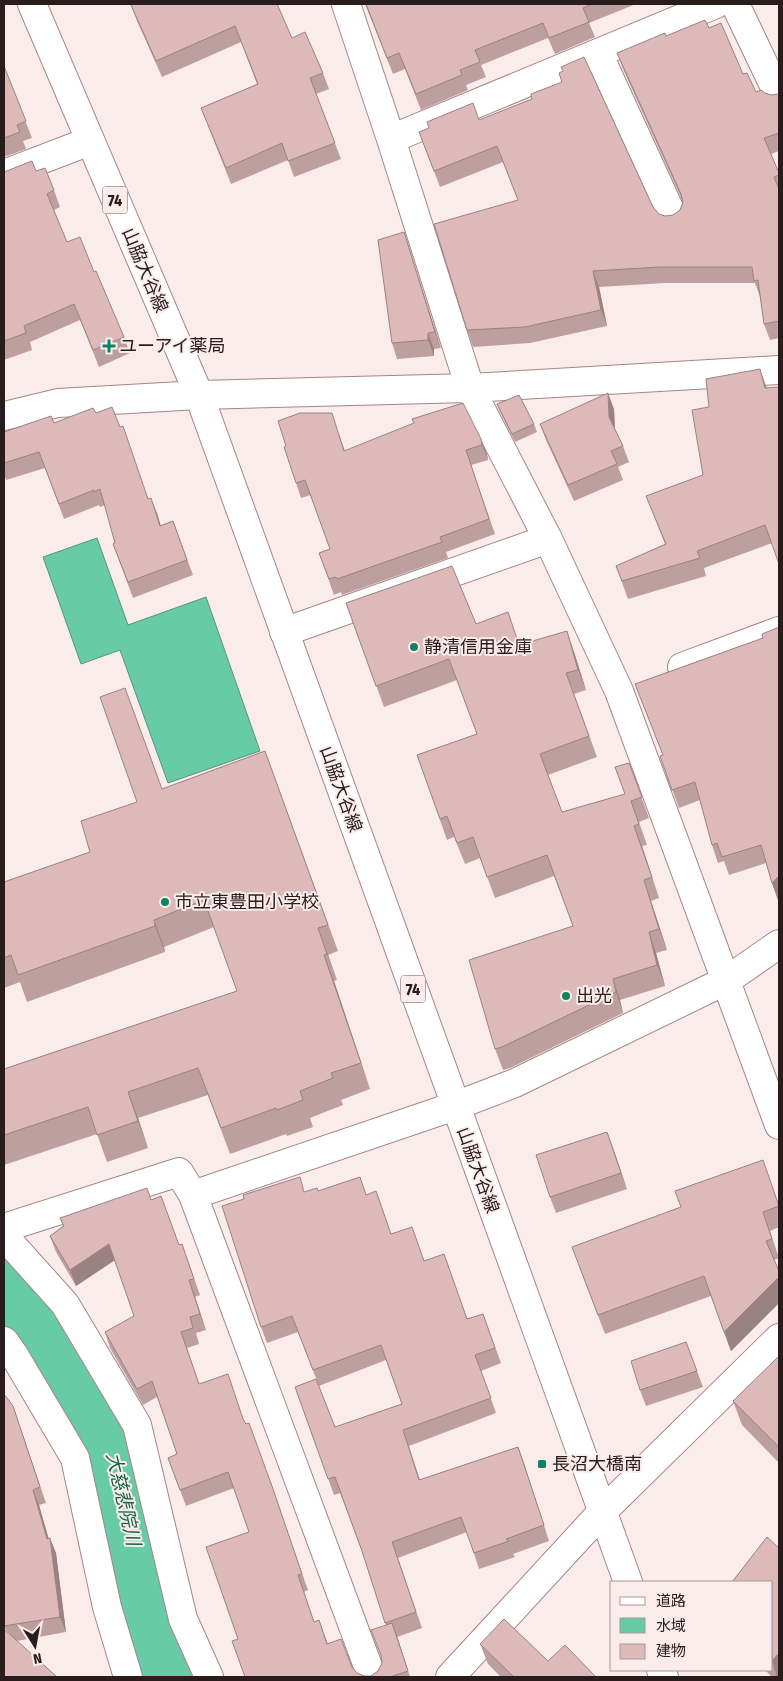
<svg xmlns="http://www.w3.org/2000/svg" width="783" height="1681" font-family="'Fira Sans Condensed','Noto Sans JP',sans-serif">
<style>
.water{fill:#66cba6;stroke:#54967d}
.lines{fill:none;stroke-linecap:round;stroke-linejoin:round}
.river{stroke:#66cba6;stroke-width:60}
.street-casing{stroke:#a78585;stroke-width:30}
.secondary-casing{stroke:#a78585;stroke-width:30}
.primary-casing{stroke:#a78585;stroke-width:30}
.street{stroke:#fff;stroke-width:28}
.secondary{stroke:#fff;stroke-width:28}
.primary{stroke:#fff;stroke-width:28}
.wall{fill:#be9f9f}
.shaded-wall{fill:#9b8282}
.building{fill:#ddb9b9;stroke:#9b8282}
.poi-dot{fill:#0e8363;stroke:#fbecec;stroke-width:2}
.labels{text-anchor:middle;stroke-width:4;stroke-linejoin:round;paint-order:stroke}
.shield{fill:#fbecec;stroke:#685a5a;stroke-width:1}
.shield-label{font-size:16px;font-weight:bold;fill:#291c1c}
.street-label{font-size:18px;fill:#291c1c;stroke:#fbecec}
.poi-label{font-size:18px;fill:#291c1c;stroke:#fbecec;text-anchor:start}
.water-label{font-size:19px;font-style:italic;fill:#13624a;stroke:#fbecec}
</style>
<rect width="100%" height="100%" fill="#fbecec"/>
<path class="water" d="M97 538 128 625 206 597 260 751 168 783 120 650 81 664 43 557Z"/>
<g class="lines">
<path class="river" d="M4 1290 117 1453 129 1522 161 1655 170 1677"/>
<g class="street-casing">
<path id="street" d="M346 4 391 139 470 388 548 539 619 691 779 1125
M735 4 779 96
M598 53 673 217
M391 139 716 4
M4 174 90 141
M284 632 548 539
M682 667 779 631
M193 1195 372 1677
M4 1228 179 1172 193 1195 455 1106 515 1083 727 980 779 944
M4 1236 65 1304 137 1425 183 1619 209 1677
M4 1341 14 1355 75 1458 107 1607 128 1677
M450 1677 602 1512 779 1338"/>
</g>
<g class="secondary-casing">
<path id="secondary" d="M4 416 58 403 199 395 470 388 779 370"/>
</g>
<g class="primary-casing">
<path id="primary" d="M32 4 199 395 628 1582
M661 1670 664 1677"/>
</g>
<use href="#street" class="street"/>
<use href="#secondary" class="secondary"/>
<use href="#primary" class="primary"/>
</g>
<path class="wall" d="M365 4H636L589 23 595 37 555 54 548 38 481 65 486 77 466 85 468 90 421 110 405 69 393 74Z
M131 5 292 38 323 73 329 89 316 94 341 159 294 177 288 160 231 184 201 108 257 84 241 42 162 77 137 21Z
M709 28 756 92 765 93 771 95 779 94V151L771 154 779 173V338L770 340 764 324 760 297 755 283H665L599 287 607 326 530 343 473 347 467 330 518 200 503 162 440 187 419 132 479 120 653 207 659 214 665 216 673 215 680 210 683 202 682 200 623 69 617 53 666 36Z
M4 66 32 138 23 141 26 149 4 157Z
M36 171 54 190 60 207 54 210 67 242 94 272 124 337 130 353 99 367 80 320 30 342 32 350 4 360V172Z
M404 232 441 348 434 349V356L397 359 392 343Z
M760 369 772 543 704 568 706 576 628 599 616 566 665 544 646 496 703 475 709 407Z
M497 404 534 424 537 432 515 442 500 412Z
M614 409 615 429 623 446 629 462 618 467 623 480 574 501 546 440 540 424Z
M96 413 157 513 161 526 173 521 193 575 133 598 113 544 115 543 105 505 100 507 99 505 64 519 45 468 6 480 4 473V432L54 423Z
M337 429 345 451 481 439 487 455 488 460 471 465 495 534 446 552 448 558 342 595 341 592 334 595 319 553 330 549 311 495 301 498 296 483 286 446Z
M346 603 476 624 519 645 574 652 586 690 574 694 597 757 548 775 562 812 625 794 629 763 649 818 639 822 647 845 642 846 659 898 651 901 667 950 656 953 665 986 620 1000 623 1013 510 1068 503 1070 495 1049 573 926 554 876 495 898 480 858 465 864 454 837 447 840 417 755 477 734 457 680 384 707Z
M779 627 778 900 772 883 766 863 729 875 724 861 718 863 712 845 700 800 679 808 660 756 663 755 635 684 763 638Z
M265 751 338 951 328 955 337 980 334 981 370 1089 341 1100 343 1105 310 1118 313 1127 287 1136 286 1134 230 1154 208 1095 138 1118 148 1148 107 1162 97 1134 4 1165V1069L237 991 214 927 164 947 165 952 27 1002 20 982 4 988V882L90 852 137 802 162 789Z
M613 1148 627 1189 556 1213 550 1197Z
M318 1191 366 1194 391 1233 425 1261 468 1319 483 1314 501 1363 481 1371 496 1413 409 1446 420 1480 518 1447 549 1541 513 1554 515 1557 479 1569 467 1532 398 1558 422 1628 397 1637 410 1677H245L238 1639 249 1532 234 1488 186 1506 168 1458 177 1454 157 1397 143 1405 110 1348 105 1332 134 1316 115 1260 76 1286 56 1252 50 1236 63 1226 60 1218 151 1200 179 1245 182 1244 200 1295 195 1297 206 1330 196 1333 199 1344 187 1348 199 1384 244 1420 246 1424 249 1423 308 1590 304 1592 314 1622 319 1620 328 1644 352 1667 357 1673 364 1676H371L378 1671 382 1663 386 1625 362 1551 340 1493 334 1495 295 1387 335 1427 402 1404 386 1360 319 1386 298 1332 267 1343 261 1327 305 1192Z
M779 1206V1227L770 1231 779 1258 774 1260 779 1271V1303L731 1351 711 1296 605 1334 579 1266Z
M686 1342 703 1387 646 1406 640 1390Z
M779 1356V1463L742 1425 733 1401Z
M13 1406 46 1503 39 1505 48 1538 56 1553 66 1632 17 1641 6 1630 4 1625Z
M772 1582 779 1677H772L765 1670H772Z
M480 1644 548 1661 595 1676V1677H501L488 1664Z"/>
<path class="shaded-wall" d="M404 232 409 249 441 348 435 332Z
M593 271 599 287 607 326 601 310Z
M428 333 434 349V356L428 340Z
M760 369 766 386 771 406 765 388Z
M608 393 614 409 615 433 609 417Z
M481 439 487 455 488 460 482 445Z
M151 498 157 513 165 542 160 526Z
M567 631 574 652 586 690 578 670Z
M634 826 642 846 659 898 652 877Z
M779 876V900H778L772 883Z
M644 880 651 901 667 950 659 929Z
M154 920 164 947 165 952 155 926Z
M318 928 328 955 337 980 327 954Z
M649 932 656 953 665 986 657 965Z
M324 955 334 981 370 1089 361 1063Z
M613 979 620 1000 623 1013 616 992Z
M128 1092 138 1118 148 1148 138 1121Z
M607 1132 613 1148 627 1189 621 1173Z
M109 1244 115 1260 76 1286 70 1270Z
M779 1277V1303L731 1351 724 1332Z
M189 1280 195 1297 206 1330 200 1314Z
M518 1447 524 1463 549 1541 544 1525Z
M33 1490 39 1505 52 1550 50 1538 56 1553 66 1632 60 1617 47 1539Z
M392 1623 398 1639 410 1677Z
M779 1653V1677H777L772 1661Z"/>
<path class="building" d="M134 4H277L292 38 305 32 323 73 310 78 335 143 288 161 282 143 226 168 201 108 258 84 235 26 156 61 131 5Z
M366 4H592L583 8 589 22 549 38 543 23 475 50 480 62 460 70 462 75 416 94 399 53 387 58Z
M705 20 709 28 721 23 743 74 747 73 756 92 761 90 765 93 771 95 779 94V133L764 138 779 173V175L774 177 779 189V321L764 324 758 280 754 281 752 267H659L593 271 601 310 525 327 467 330 434 224 518 200 497 146 434 171 419 132 429 128 427 122 473 103 479 120 532 99 531 94 562 82 559 73 563 71 561 67 584 57 653 207 659 214 665 216 673 215 680 210 683 202 681 194 617 53 665 33 666 36Z
M4 66 26 121 17 125 20 132 4 138Z
M32 161 36 171 45 168 54 190 47 194 67 242 80 237 94 272 96 271 124 337 93 350 74 304 24 326 26 333 4 341V172Z
M404 232 435 332 428 333V340L392 343 378 240Z
M760 369 765 388 779 387V564L765 525 697 551 700 558 622 581 616 566 666 544 646 496 703 475 692 410 709 407 706 379Z
M608 393 609 417 623 446 611 451 617 464 568 485 540 424Z
M519 395 534 424 512 434 497 404Z
M463 403 481 439 482 445 466 450 489 519 440 537 442 542 337 579 336 577 329 579 319 553 330 549 305 480 296 483 284 447 286 446 278 421 300 413H332L344 451 414 423 412 419Z
M112 407 120 427 123 426 148 499 151 498 160 526 173 521 187 560 128 582 113 544 115 543 100 489 94 492V490L59 504 39 452 4 463V432L51 416 54 423 93 408 96 413Z
M452 566 476 624 508 612 519 645 567 631 578 670 566 673 589 736 540 754 562 812 625 794 615 767 629 763 642 797 631 801 639 824 634 826 652 877 644 880 659 929 649 932 657 965 613 979 616 992 502 1047 495 1049 469 960 573 926 547 855 487 877 473 837 457 843 447 816 440 819 417 755 477 734 449 659 376 686 346 603Z
M779 627V876L772 883 761 845 722 857 717 843 712 845 695 782 672 790 660 756 663 755 635 684 763 638 762 634Z
M125 688 162 789 265 751 328 925 318 928 327 954 324 955 361 1063 331 1073 333 1078 300 1091 303 1100 277 1110 276 1108 221 1128 198 1068 128 1092 138 1121 97 1135 88 1107 4 1135V1069L237 991 204 900 154 920 155 926 18 975 11 955 4 958V882L90 852 81 821 137 802 100 697Z
M607 1132 621 1173 550 1197 536 1155Z
M763 1160 779 1206 763 1212 772 1239 766 1241 779 1271V1277L724 1332 704 1276 598 1315 572 1247 681 1207 675 1191Z
M300 1177 304 1192 317 1188 318 1191 360 1177 366 1195 376 1191 391 1234 412 1227 424 1261 444 1254 467 1319 483 1314 495 1348 475 1355 491 1398 403 1430 419 1480 518 1447 544 1525 506 1539 509 1541 474 1553 461 1517 392 1542 416 1612 385 1623 362 1551 335 1477 328 1479 295 1387 316 1379 335 1427 402 1404 381 1345 313 1370 292 1316 261 1327 222 1206 244 1199 243 1195Z
M147 1188 151 1200 161 1196 179 1245 182 1244 194 1279 189 1280 200 1314 190 1317 193 1328 181 1332 199 1384 228 1374 243 1419 246 1424 249 1423 273 1489 302 1574 298 1575 314 1622 319 1620 327 1644 341 1639 352 1667 357 1673 364 1676H371L378 1671 382 1663 381 1655 371 1630 392 1623 408 1671 390 1677H245L232 1641 238 1639 206 1547 249 1532 228 1472 180 1490 168 1458 177 1454 152 1381 137 1389 105 1332 134 1316 109 1244 70 1270 50 1236 64 1226 60 1218Z
M686 1342 697 1371 640 1390 631 1361Z
M779 1356V1447L733 1401Z
M4 1394 13 1406 40 1487 33 1490 47 1539 50 1538 60 1617 4 1626Z
M767 1537 779 1548V1653L772 1661V1582H732Z
M504 1619 548 1661 565 1645 595 1676 594 1677H514L480 1644Z
M4 1629 57 1677H4Z"/>
<g class="poi-dot">
<path d="M106.5 338.5h5v5h5v5h-5v5h-5v-5h-5v-5h5z"/>
<circle cx="414" cy="647" r="5"/>
<circle cx="165" cy="902" r="5"/>
<circle cx="566" cy="996" r="5"/>
<rect x="537" y="1459" width="10" height="10" rx="2.5"/>
</g>
<g class="labels">
<g class="shield">
<rect x="102.5" y="186.5" width="25" height="27" rx="4"/>
<rect x="400.5" y="975.5" width="25" height="27" rx="4"/>
</g>
<g class="shield-label">
<text x="115" y="206">74</text>
<text x="413" y="995">74</text>
</g>
<g class="street-label">
<text transform="translate(145 270) rotate(67)" y="6">山脇大谷線</text>
<text transform="translate(341 789) rotate(70)" y="6">山脇大谷線</text>
<text transform="translate(478 1170) rotate(70)" y="6">山脇大谷線</text>
</g>
<g class="poi-label">
<text x="119" y="352">ユーアイ薬局</text>
<text x="424" y="653">静清信用金庫</text>
<text x="175" y="908">市立東豊田小学校</text>
<text x="576" y="1002">出光</text>
<text x="552" y="1470">長沼大橋南</text>
</g>
<g class="water-label">
<text transform="translate(124 1499) rotate(77)" y="7">大慈悲院川</text>
</g>
</g>
<rect width="783" height="1681" fill="none" stroke="#291c1c" stroke-width="10"/>
<rect x="610" y="1581" width="162" height="90" fill="#fbecec" stroke="#a79999"/>
<rect x="620" y="1597" width="25" height="8" fill="#ffffff" stroke="#a79999"/>
<text x="656" y="1606" font-size="15" fill="#291c1c">道路</text>
<rect x="620" y="1618" width="25" height="15" fill="#66cba6" stroke="#a79999"/>
<text x="656" y="1631" font-size="15" fill="#291c1c">水域</text>
<rect x="620" y="1644" width="25" height="15" fill="#ddb9b9" stroke="#a79999"/>
<text x="656" y="1656" font-size="15" fill="#291c1c">建物</text>
<g transform="translate(35 1646) rotate(169)" stroke="#fbecec" stroke-width="4" paint-order="stroke">
<path d="M0-4L9 19L0 12L-9 19Z" fill="#291c1c"/>
<text y="-8" font-size="14" font-weight="bold" text-anchor="middle" fill="#291c1c">N</text>
</g>
</svg>
